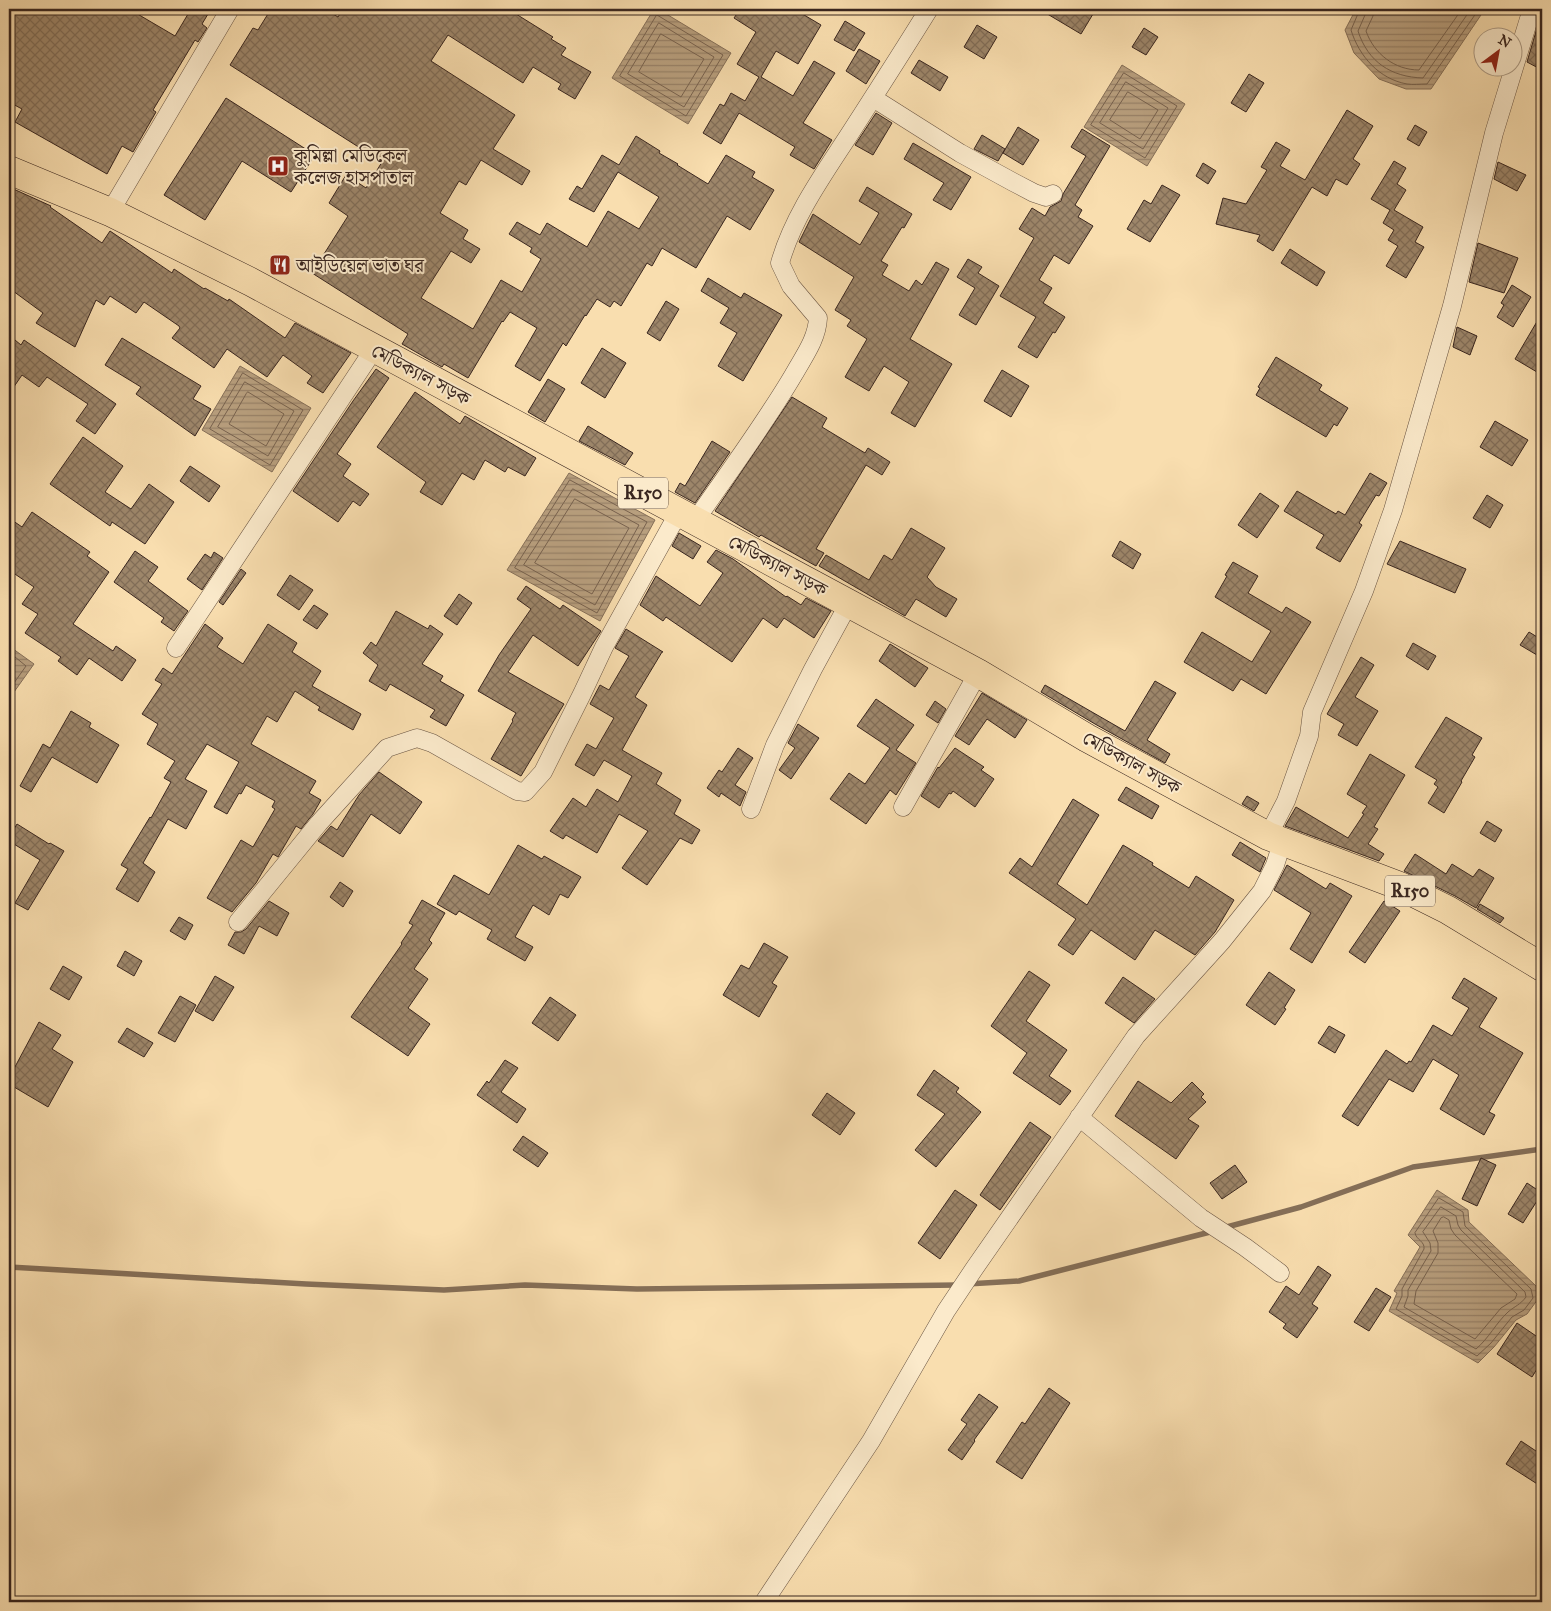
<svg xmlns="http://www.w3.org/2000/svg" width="1551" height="1611" font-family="'IM FELL Great Primer','Noto Serif Bengali',serif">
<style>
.water{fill:url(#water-rules);stroke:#856f58}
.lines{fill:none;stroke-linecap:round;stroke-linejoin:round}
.shore{stroke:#78624e;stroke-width:1}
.stream{stroke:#856f58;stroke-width:5.5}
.building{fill:url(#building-cross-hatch);stroke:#39261f}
.minor-casing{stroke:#695443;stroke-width:19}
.primary-casing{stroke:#39261f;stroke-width:29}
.minor{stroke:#fbeacb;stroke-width:18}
.primary{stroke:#f9deaf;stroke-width:28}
.labels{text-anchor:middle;stroke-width:4;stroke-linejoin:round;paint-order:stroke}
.shield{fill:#fbeacb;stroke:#736153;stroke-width:1}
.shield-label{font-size:18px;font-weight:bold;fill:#39261f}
.poi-label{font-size:19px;fill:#39261f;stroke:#fbeacb;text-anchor:start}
.street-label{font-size:19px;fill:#39261f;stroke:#fbeacb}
</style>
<defs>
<pattern id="water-rules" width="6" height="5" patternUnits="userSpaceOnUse" patternTransform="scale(1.25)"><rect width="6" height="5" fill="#b89f7e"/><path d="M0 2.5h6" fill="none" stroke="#978167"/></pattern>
<pattern id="building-cross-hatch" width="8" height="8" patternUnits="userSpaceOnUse" patternTransform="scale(1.25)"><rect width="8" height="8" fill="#9d866a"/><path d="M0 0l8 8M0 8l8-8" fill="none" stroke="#816d57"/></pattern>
</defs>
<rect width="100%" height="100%" fill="#f9deaf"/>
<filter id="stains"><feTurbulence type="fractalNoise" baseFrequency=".004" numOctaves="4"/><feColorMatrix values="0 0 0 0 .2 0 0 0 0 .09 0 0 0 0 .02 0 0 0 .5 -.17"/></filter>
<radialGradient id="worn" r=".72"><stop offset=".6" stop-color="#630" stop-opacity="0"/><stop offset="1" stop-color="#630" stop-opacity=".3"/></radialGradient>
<path class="water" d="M654 9H658L731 53 688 124 612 78Z
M1356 9H1485L1431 89H1406L1379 79 1354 53 1345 30Z
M1122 65 1185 104 1147 166 1084 127Z
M240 366 311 408 272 472 202 430Z
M569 473 655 520 600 621 507 570Z
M9 646 34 664 9 699Z
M1437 1190 1468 1210 1469 1222 1536 1286 1538 1299 1527 1314 1516 1320 1494 1347 1478 1363 1389 1311 1397 1293 1394 1291 1420 1247 1408 1235Z"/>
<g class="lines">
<path class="shore" d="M1360 9 1351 30C1359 56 1379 79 1407 84 1413 85 1420 84 1427 84L1479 9
M1366 9 1365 15 1358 31C1368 62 1391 77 1423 78L1471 9
M1374 9 1373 16 1366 31C1374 54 1395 70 1419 70L1462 9
M657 15 723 55 686 116 620 76Z
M659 23 714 57 684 107 628 74Z
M661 34 704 59 681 97 639 72Z
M1124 73 1177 106 1145 158 1091 125Z
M1126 82 1168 108 1143 149 1100 123Z
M1128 92 1158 110 1140 139 1110 120Z
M243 373 303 410 270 465 210 429Z
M245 382 294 411 268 456 218 427Z
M248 392 284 414 266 446 229 424 246 394Z
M570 480 647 522 597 613 515 568Z
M573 489 639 525 595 605 524 565Z
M575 499 629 528 592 594 535 563Z
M9 652 26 666 9 690
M1439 1198 1463 1212 1465 1226 1531 1289 1533 1298 1524 1310 1512 1317 1491 1343 1477 1356 1396 1309 1402 1296V1289L1424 1249C1425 1241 1416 1240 1415 1233Z
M1441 1207 1456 1216 1458 1225 1461 1230 1525 1292 1526 1297C1520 1305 1515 1306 1508 1312 1496 1323 1489 1338 1476 1349L1404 1307 1408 1296V1290L1431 1251 1430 1243 1423 1232Z
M1444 1217 1449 1220 1451 1229 1455 1235 1517 1294 1515 1299 1501 1308 1475 1339 1414 1304 1416 1291 1438 1253V1243L1433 1231 1441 1218Z"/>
<path class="stream" d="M1223 1228 1301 1207 1413 1167 1542 1149
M9 1267 306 1284 444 1290 525 1285 637 1289 958 1285
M967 1284 1019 1281 1214 1231"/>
</g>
<path class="building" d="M9 9H129L175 36 191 9H211L202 24 207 28 198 42 195 40 153 110 156 112 133 152 122 146 107 174 15 122 22 109 9 102Z
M271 9H325L338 17 343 9H508L553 37 551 39 566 48 561 55 591 72 575 99 558 89 561 84 533 67 523 83 448 35 431 61 515 115 493 149 530 171 522 185 481 160 466 185 459 181 440 213 468 230 463 239 480 249 471 263 451 251 421 298 473 329 501 280 522 292 541 259 530 252 532 248 509 234 517 222 540 235 547 223 587 247 608 211 639 229 659 197 618 172 594 212 569 199 577 186 582 189 602 155 619 165 636 136 660 151 659 153 678 164 677 165 708 184 726 155 755 172 752 177 774 190 750 230 727 216 696 268 662 248 652 266 647 263 621 306 614 301 610 307 597 299 586 316 585 315 566 346 563 343 540 381 515 366 537 328 510 312 503 322 502 321 468 378 444 364 442 367 402 344 408 334 312 273 348 216 329 203 346 175 366 188 382 162 230 65 253 28 258 30Z
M740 9H794L821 25 798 64 776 51 761 77 793 96 814 61 835 73 803 123 832 140 814 169 790 155 795 147 739 113 721 144 703 133 720 104 724 106 731 93 745 101 759 77 737 64 756 32 734 18Z
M1039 9H1096L1081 34Z
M1542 11V70L1527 62Z
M845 21 865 33 854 51 834 40Z
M977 25 997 37 984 59 964 47Z
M1144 28 1158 37 1146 55 1132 47Z
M859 49 880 61 866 84 846 71Z
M919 60 948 77 940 91 911 73Z
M1249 74 1264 83 1246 112 1231 103Z
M226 98 315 155 291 192 242 161 205 220 164 195Z
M1347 110 1373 126 1353 159 1360 164 1347 185 1336 179 1327 196 1312 187 1273 251 1257 241 1260 235 1216 224 1223 198 1246 204 1267 170 1261 167 1276 142 1290 150 1280 166 1305 180Z
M876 113 892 123 873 155 855 145Z
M1415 125 1427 132 1419 146 1407 139Z
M1018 127 1039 140 1023 165 1003 153Z
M1082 129 1110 146 1075 205 1082 210 1078 217 1093 226 1069 264 1054 255 1039 280 1052 288 1043 303 1065 317 1055 333 1053 332 1037 358 1018 347 1036 317 1000 296 1034 238 1019 229 1032 208 1045 216 1050 207 1061 201 1063 194 1086 156 1071 147Z
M982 135 1005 149 998 161 974 149Z
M913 143 971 177 951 210 933 200 944 183 904 159Z
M1394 161 1406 168 1397 184 1406 190 1394 210 1423 227 1415 242 1424 247 1406 278 1386 266 1398 246 1388 240 1394 230 1383 223 1390 210 1371 199Z
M1498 162 1526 175 1517 191 1494 179Z
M1203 163 1216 171 1208 184 1196 176Z
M1162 185 1180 195 1150 242 1127 229 1144 200 1151 204Z
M9 187 51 206 50 207 102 243 110 231 172 273 174 269 204 289 205 288 228 301 229 299 285 338 295 323 351 353 323 393 307 383 312 376 283 355 267 377 227 349 214 368 172 338 180 328 179 326 144 302 136 313 110 296 104 305 96 300 75 347 36 323 43 313 9 288Z
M867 187 912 214 904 228 902 227 881 261 888 265 882 275 909 291 916 280 922 285 936 262 949 269 910 339 952 364 915 427 891 413 909 382 884 366 869 391 845 377 867 339 847 326 851 320 835 310 854 277 799 242 813 214 860 245 879 213 859 201Z
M1478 243 1518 258 1504 293 1469 282Z
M1290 249 1325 272 1317 286 1281 263Z
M968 259 982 267 978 273 999 286 976 325 959 315 975 288 957 277Z
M708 278 741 298 744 293 782 315 743 381 718 366 737 333 720 323 729 308 701 291Z
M1512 285 1531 297 1513 327 1497 317 1504 305 1501 303Z
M666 301 679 309 660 341 647 333Z
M1542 313V375L1515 359Z
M1457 327 1477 336 1470 355 1453 347Z
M122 338 201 386 193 399 211 409 195 436 136 394 141 387 105 365Z
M15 340 21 345 24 340 116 404 95 434 76 421 88 404 47 377 39 387 22 375 9 394V350Z
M602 348 626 363 605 398 581 383Z
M1276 357 1322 385 1319 390 1348 408 1337 426 1334 424 1326 437 1256 395 1260 388 1258 387Z
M376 369 389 378 337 454 351 464 343 476 369 494 360 506 353 501 338 522 293 491 353 401Z
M1002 370 1029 386 1011 417 984 401Z
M548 379 565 389 545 422 528 412Z
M415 392 460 424 465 416 536 458 525 476 508 467 505 472 485 460 474 480 462 473 442 505 420 492 426 482 377 447Z
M792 397 827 418 822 427 865 453 868 448 890 462 882 475 866 465 816 549 824 553 816 566 761 535 759 537 715 511Z
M1495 421 1528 440 1512 466 1480 447Z
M588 426 633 453 625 465 579 441Z
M83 437 123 466 105 492 131 509 149 484 174 502 145 544 112 522 110 526 50 484Z
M712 441 730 452 695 503 675 492 680 483 685 486Z
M190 466 220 486 209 502 180 481Z
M1370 473 1387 483 1379 496 1376 495 1359 523 1362 525 1340 562 1316 548 1324 535 1284 511 1297 491 1336 514 1338 511 1345 515Z
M1260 493 1279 506 1257 538 1238 525Z
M1487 495 1503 505 1490 528 1473 518Z
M32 512 90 552 87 556 109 572 73 624 113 651 116 646 136 660 122 681 89 658 77 675 58 661 61 657 25 633 38 614 22 604 34 587 9 570V518L22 527Z
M911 528 945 548 927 577 936 587 957 599 946 617 916 599 905 616 819 566 826 555 869 580 884 555 892 560Z
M679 533 701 546 693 559 672 546Z
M1120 541 1141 554 1133 569 1112 556Z
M1400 541 1466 569 1455 593 1387 564Z
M716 550 733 559 786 597 787 596 801 605 806 598 831 611 814 638 784 618 777 628 763 618 732 662 666 617 663 621 640 605 656 576 700 606 723 573 707 562Z
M135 551 158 567 148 581 188 611 174 631 161 622 164 618 114 582Z
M214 552 223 558 202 590 187 579 205 554 211 558Z
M1233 562 1258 576 1248 593 1282 613 1286 607 1311 622 1266 694 1241 679 1233 691 1184 662 1202 632 1252 662 1271 631 1215 597 1227 576 1225 575Z
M241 569 246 573 223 605 219 602Z
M290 575 313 590 299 610 277 595Z
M526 586 560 609 563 605 601 631 578 666 533 635 508 672 564 704 521 776 491 759 513 721 512 720 516 713 478 691 499 655 531 609 517 599Z
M459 594 472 603 457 625 444 616Z
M314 605 328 614 317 629 303 620Z
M396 611 428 629 430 625 443 634 422 664 443 676 440 681 464 695 446 726 430 717 435 710 390 684 386 691 369 681 378 665 363 653 371 642 376 646Z
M205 624 223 638 217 647 243 664 268 624 297 643 292 652 321 671 312 686 361 714 353 730 318 710 320 707 295 691 277 722 267 716 251 744 316 781 309 793 321 800 313 814 301 829 296 826 278 857 273 854 256 883 232 912 207 898 241 840 253 847 275 809 272 807 275 801 246 785 241 794 239 793 227 814 214 807 239 762 207 744 185 779 207 791 186 829 168 819 143 863 155 872 138 902 116 889 128 869 121 865 150 817 151 818 171 782 164 778 175 761 147 744 158 724 142 714 162 684 155 680 163 668 172 674Z
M626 629 663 652H662L635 697 647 705 622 750 662 773 656 784 681 800 674 814 700 830 692 844 680 838 647 885 622 868 648 831 619 814 597 853 566 835 563 839 550 831 573 798 586 807 597 789 618 802 632 776 604 760 594 776 575 765 587 744 596 749 614 718 590 704 600 685 609 690 629 656 615 648Z
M1529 632 1542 640V658L1520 645Z
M1413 643 1436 656 1428 670 1406 656Z
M890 644 928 668 915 687 879 661Z
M1361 657 1374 665 1355 697 1378 711 1357 746 1338 735 1344 724 1327 714Z
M1155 681 1176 693 1147 740 1170 754 1165 763 1095 724 1041 692 1045 685 1125 731Z
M982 693 1027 720 1015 738 987 719 969 745 955 736Z
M876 699 914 725 896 750 916 763 896 795 890 790 866 824 830 799 849 773 865 784 890 748 857 726Z
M935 701 946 709 938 723 926 715Z
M71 711 91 723 89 727 119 745 97 783 52 757 31 792 20 786 43 744 50 748Z
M1446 717 1482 738 1472 755 1475 757 1461 781 1462 782 1444 813 1428 803 1438 787 1434 784 1437 780 1415 767Z
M798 724 819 738 791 779 779 770 795 748 788 743Z
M738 748 753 758 735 785 746 792 740 806 721 793 719 797 707 788 719 770 722 772Z
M955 748 984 767 981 770 994 779 975 807 953 791 951 794 949 793 939 808 921 796 938 767 939 768Z
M1370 754 1405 775 1374 827 1378 829 1368 844 1384 854 1379 861 1285 826 1296 807 1348 838 1364 814 1362 813 1367 806 1347 794Z
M379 772 422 802 400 834 371 814 343 857 318 841 331 826 337 830 359 795Z
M1126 787 1159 806 1152 819 1118 800Z
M1247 796 1259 803 1254 811 1242 804Z
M1073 799 1099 815 1057 884 1087 905 1123 845 1153 863 1152 865 1189 888 1196 876 1234 900 1215 932 1195 955 1155 930 1135 960 1091 930 1073 955 1058 945 1076 919 1009 873 1020 858 1032 867Z
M1487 821 1502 830 1495 842 1480 833Z
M17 824 49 844 50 843 64 851 28 910 15 903 40 860 9 841V837Z
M1240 842 1266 858 1260 872 1232 855Z
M518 845 542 859 544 856 581 877 568 898 560 894 549 915 533 905 515 937 533 947 525 961 487 939 492 930 459 911 456 915 437 904 454 875 489 895Z
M1415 854 1446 874 1452 864 1473 877 1479 869 1494 878 1476 908 1455 896 1404 871Z
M1287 865 1326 889 1330 883 1352 896 1312 963 1290 949 1311 913 1274 890Z
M340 882 353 891 343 907 330 897Z
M422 900 445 913 429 940 432 943 414 969 428 979 408 1008 430 1024 408 1056 351 1017 402 944 401 943 413 925 409 923Z
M269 901 289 913 277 936 259 926 244 954 228 945 235 932H241L246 929Z
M1384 901 1400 911 1365 963 1349 952Z
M1480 904 1504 918 1500 923 1477 909Z
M179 917 193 925 185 940 170 931Z
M764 943 788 957 772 983 777 986 759 1017 723 995 741 965 749 969Z
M125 951 142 961 134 976 117 966Z
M63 966 82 977 69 1000 50 989Z
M1029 971 1050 985 1026 1021 1067 1050 1049 1076 1071 1091 1060 1105 1013 1073 1027 1053 991 1026Z
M1269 972 1295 990 1284 1008 1286 1009 1275 1025 1246 1005Z
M215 976 234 987 213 1021 195 1011Z
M1123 977 1155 999 1134 1023 1105 1003Z
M1464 978 1497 998 1479 1027 1523 1053 1489 1112 1495 1115 1484 1135 1440 1109 1459 1075 1433 1059 1413 1092 1389 1079 1358 1126 1342 1116 1386 1050 1407 1064 1409 1061 1411 1062 1433 1025 1452 1036 1469 1008 1452 998Z
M180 996 196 1005 175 1042 158 1033Z
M550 997 576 1015 558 1041 532 1023Z
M39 1022 61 1035 52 1049 73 1062 48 1107 9 1084V1078Z
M1329 1026 1345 1035 1335 1053 1318 1043Z
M127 1028 153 1043 144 1057 118 1042Z
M505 1060 518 1068 501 1092 526 1109 517 1123 477 1095 487 1081 489 1083Z
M934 1070 959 1088 956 1092 981 1112 936 1167 915 1150 945 1114 917 1095Z
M1138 1081 1171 1103 1192 1082 1204 1094 1201 1097 1206 1102 1188 1119 1199 1126 1176 1159 1115 1116Z
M827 1093 855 1113 840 1135 812 1115Z
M1030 1122 1051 1137 1000 1210 980 1195Z
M523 1136 548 1153 538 1167 513 1150Z
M1481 1158 1496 1165 1477 1206 1462 1199Z
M1235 1165 1247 1182 1222 1199 1210 1183Z
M1527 1183 1542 1193 1523 1223 1508 1214Z
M955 1190 977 1205 940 1259 918 1243Z
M1318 1266 1331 1275 1312 1304 1318 1308 1297 1338 1283 1328 1286 1324 1269 1312 1286 1286 1299 1295Z
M1376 1288 1391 1297 1369 1331 1354 1322Z
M1517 1323 1542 1340V1361L1532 1377 1497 1354Z
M1049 1388 1070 1403 1022 1479 996 1462 1022 1422 1025 1424Z
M979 1394 998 1407 974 1440 975 1441 962 1460 948 1450 967 1424 961 1420Z
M1521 1441 1542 1455V1487L1506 1464Z"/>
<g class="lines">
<g class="minor-casing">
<path id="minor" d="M873 98 960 153 1013 182 1034 193 1046 197 1053 194
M110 212 230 9
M695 521C728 473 764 425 794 374 804 356 817 339 818 318L791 286 780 263C793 217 823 175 849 135 876 93 903 51 929 9
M176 648 374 349
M903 807 978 673
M751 809 775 745 813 669 849 603
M1268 836 1286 801 1309 736 1312 712 1364 591 1393 510 1452 306 1494 133 1532 9
M238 922 319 823 387 748 417 738 432 743 517 791 525 792 543 772 582 694 604 647 679 512
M1079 1117 1201 1218 1245 1247 1280 1273
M764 1602 871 1441 946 1311 974 1269 1136 1036 1222 941 1262 891 1275 865 1282 843"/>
</g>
<g class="primary-casing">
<path id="primary" d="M9 170 110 212 251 282 978 673 1087 738 1268 836 1400 886 1448 910 1542 967"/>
</g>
<use href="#minor" class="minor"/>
<use href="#primary" class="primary"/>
</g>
<defs>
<g id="hospital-square" transform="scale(1.125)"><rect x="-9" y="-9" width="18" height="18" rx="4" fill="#8f2418" stroke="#fbeacb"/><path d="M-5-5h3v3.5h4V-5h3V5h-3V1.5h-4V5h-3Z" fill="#fff"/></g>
<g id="restaurant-square" transform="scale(1.125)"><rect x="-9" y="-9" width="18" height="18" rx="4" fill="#8f2418" stroke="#fbeacb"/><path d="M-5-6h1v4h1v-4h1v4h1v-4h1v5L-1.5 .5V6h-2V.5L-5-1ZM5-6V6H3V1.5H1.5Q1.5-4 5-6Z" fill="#fff"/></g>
</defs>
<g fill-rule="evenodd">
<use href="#hospital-square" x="278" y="166"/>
<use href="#restaurant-square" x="280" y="265"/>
</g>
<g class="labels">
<g class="shield">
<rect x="618" y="477.5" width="50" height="31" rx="4"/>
<rect x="1385" y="875.5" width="50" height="31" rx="4"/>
</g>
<g class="shield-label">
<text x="643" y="499">R150</text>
<text x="1410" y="897">R150</text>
</g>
<g class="poi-label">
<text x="294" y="162">কুমিল্লা মেডিকেল<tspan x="294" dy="22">কলেজ হাসপাতাল</tspan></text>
<text x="296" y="272">আইডিয়েল ভাত ঘর</text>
</g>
<g class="street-label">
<text transform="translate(421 374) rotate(28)" y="7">মেডিক্যাল সড়ক</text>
<text transform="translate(778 565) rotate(28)" y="7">মেডিক্যাল সড়ক</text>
<text transform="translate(1132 762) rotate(29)" y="7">মেডিক্যাল সড়ক</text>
</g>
</g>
<rect width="1551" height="1611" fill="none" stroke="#f9deaf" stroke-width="30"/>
<rect x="10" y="10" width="1531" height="1591" fill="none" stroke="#39261f" stroke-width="2.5"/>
<rect x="15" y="15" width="1521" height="1581" fill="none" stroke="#39261f"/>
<g transform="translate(1498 52) rotate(32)"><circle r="24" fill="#fbeacb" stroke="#ad9c86"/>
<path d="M0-4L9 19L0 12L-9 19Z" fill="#8f2418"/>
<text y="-8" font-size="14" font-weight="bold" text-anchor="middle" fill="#39261f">N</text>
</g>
<rect width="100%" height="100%" filter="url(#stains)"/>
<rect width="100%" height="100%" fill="url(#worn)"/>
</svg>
